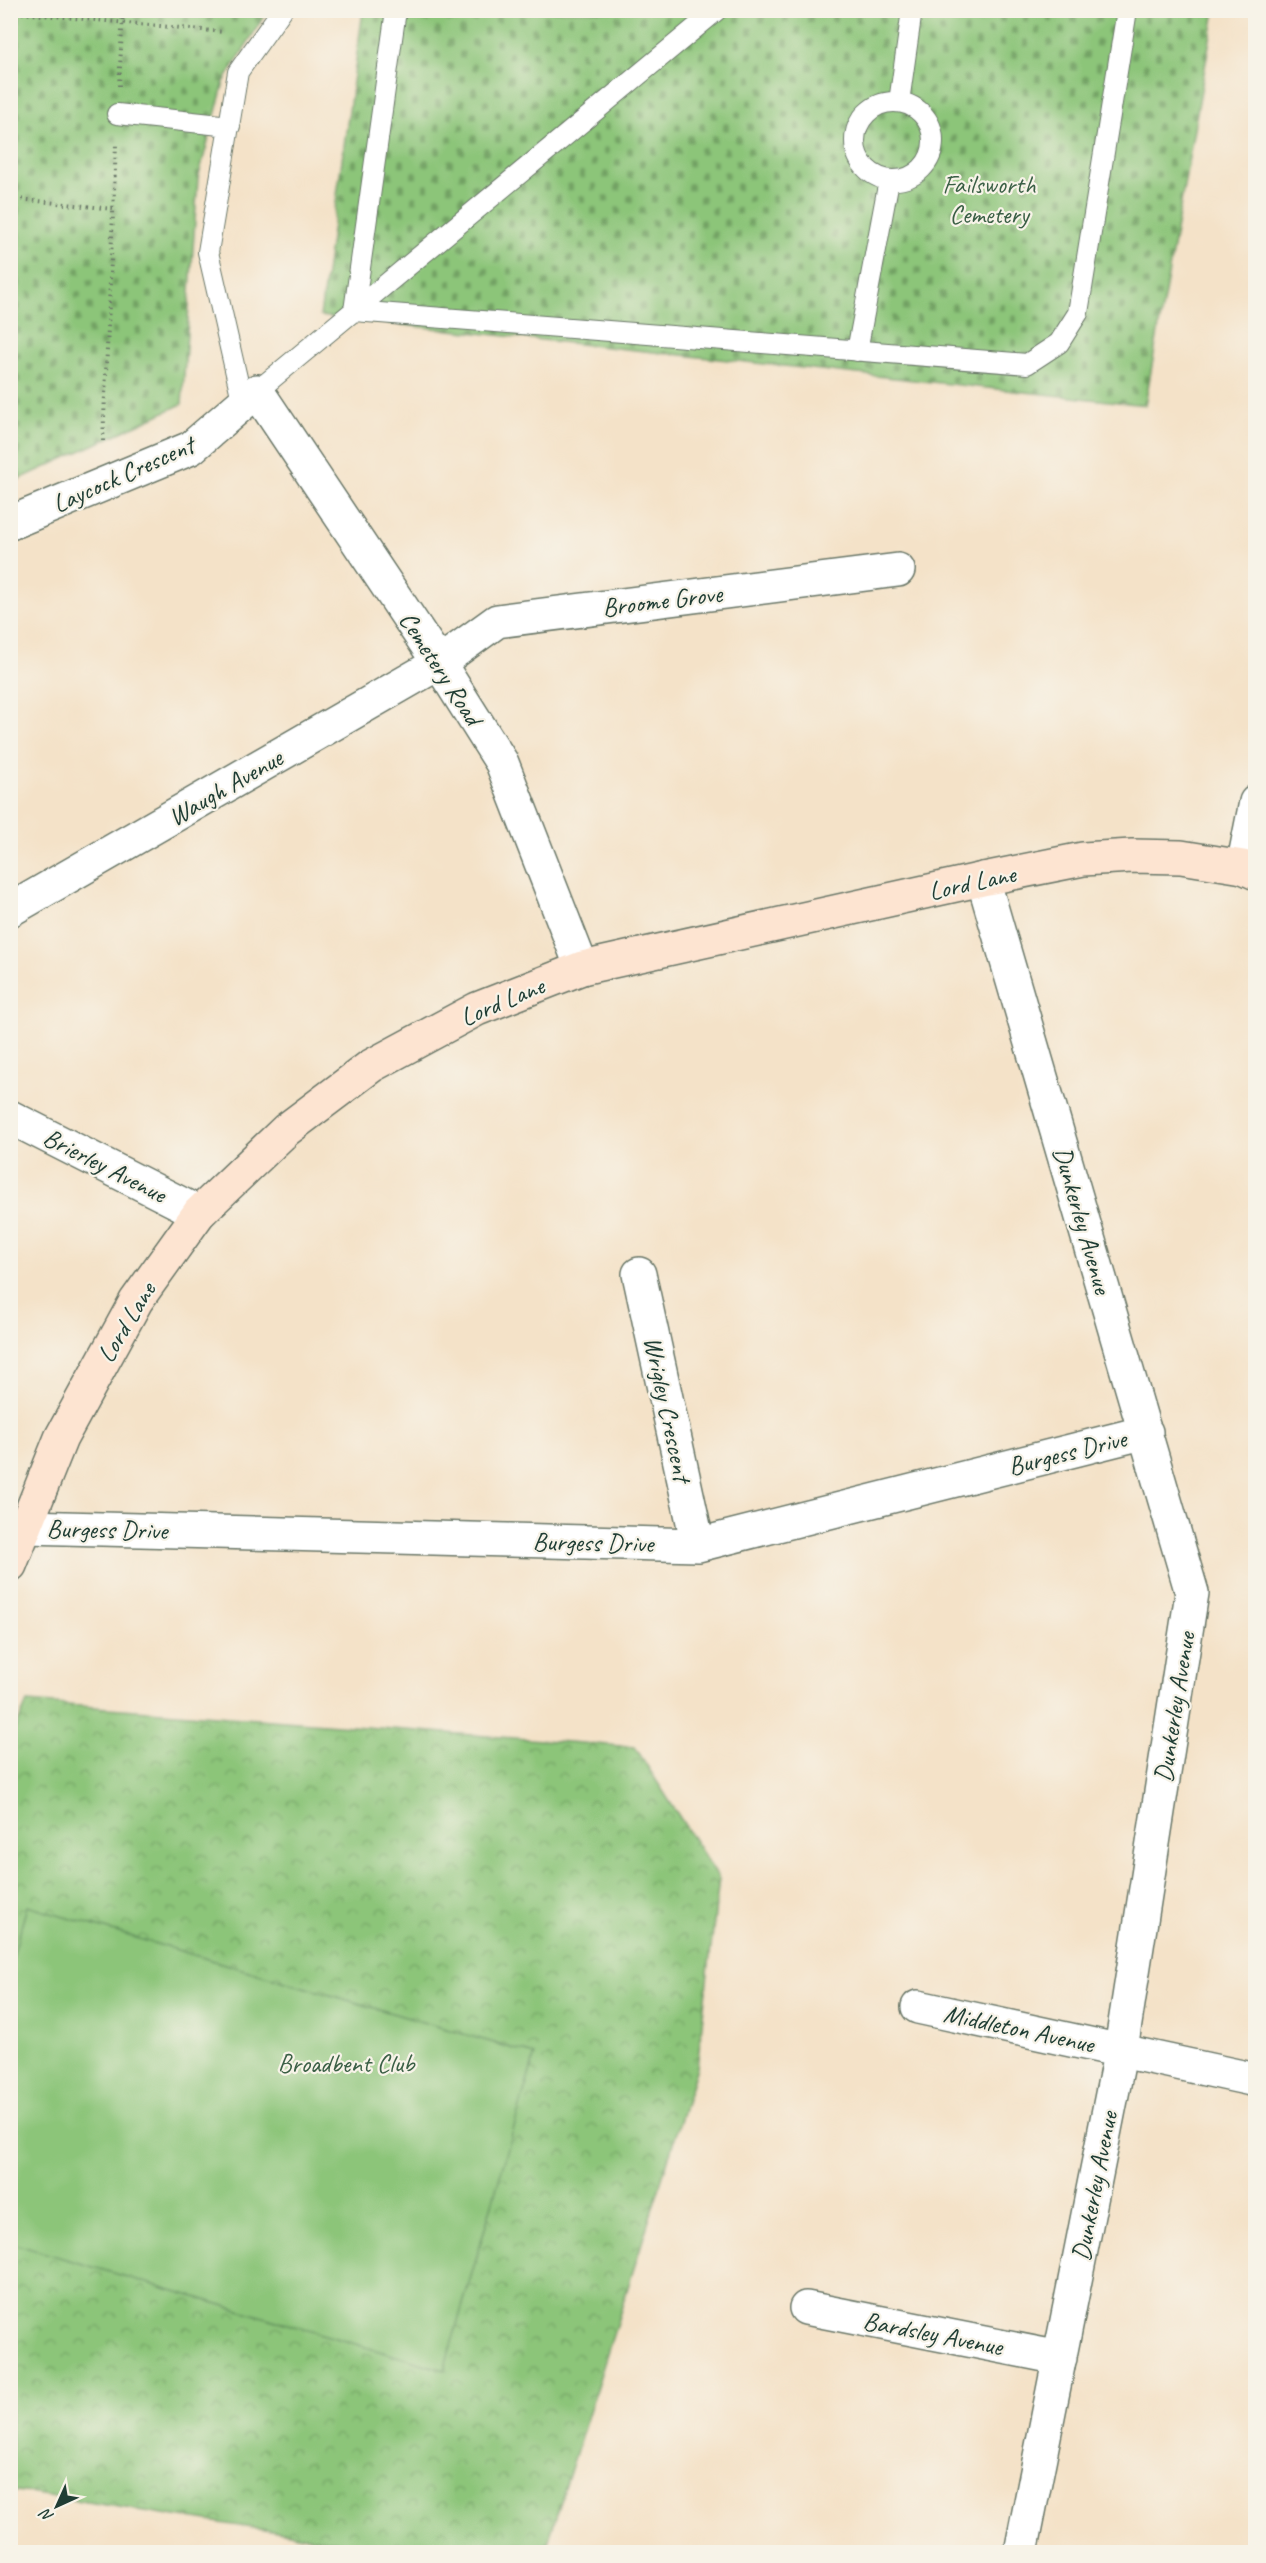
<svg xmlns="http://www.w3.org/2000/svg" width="1266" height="2563" font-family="Caveat,sans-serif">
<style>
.cemetery{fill:url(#cemetery-stones);stroke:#568156;stroke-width:1.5}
.park{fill:url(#park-crowns);stroke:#568156;stroke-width:1.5}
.pitch{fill:#8cc579;stroke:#568156;stroke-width:1.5}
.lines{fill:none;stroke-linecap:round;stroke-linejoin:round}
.lane-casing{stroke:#6a7768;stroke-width:22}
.street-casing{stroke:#6a7768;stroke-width:36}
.secondary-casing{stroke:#6a7768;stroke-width:36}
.path{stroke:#6a7768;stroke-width:4;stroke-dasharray:1.5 4.5;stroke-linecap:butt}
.lane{stroke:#fff;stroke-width:20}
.street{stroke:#fff;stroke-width:33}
.secondary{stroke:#fde4d1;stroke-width:33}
.labels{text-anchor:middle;stroke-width:4.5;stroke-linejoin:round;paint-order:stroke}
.park-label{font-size:26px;fill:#3a5f45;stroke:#f7f3e8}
.street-label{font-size:26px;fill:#1f3d34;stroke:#f7f3e8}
</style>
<defs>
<pattern id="cemetery-stones" width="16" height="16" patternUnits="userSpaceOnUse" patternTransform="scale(1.5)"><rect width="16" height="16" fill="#8cc579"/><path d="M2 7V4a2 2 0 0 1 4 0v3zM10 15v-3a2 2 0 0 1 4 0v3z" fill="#72a164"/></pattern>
<pattern id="park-crowns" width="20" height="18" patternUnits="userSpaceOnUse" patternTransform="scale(1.5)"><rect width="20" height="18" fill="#8cc579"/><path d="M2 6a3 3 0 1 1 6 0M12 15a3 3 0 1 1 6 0" fill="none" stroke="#72a164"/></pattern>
</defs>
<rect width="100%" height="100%" fill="#f7f3e8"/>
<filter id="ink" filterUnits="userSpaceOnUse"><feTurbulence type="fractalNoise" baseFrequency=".0167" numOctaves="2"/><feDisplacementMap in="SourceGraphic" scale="12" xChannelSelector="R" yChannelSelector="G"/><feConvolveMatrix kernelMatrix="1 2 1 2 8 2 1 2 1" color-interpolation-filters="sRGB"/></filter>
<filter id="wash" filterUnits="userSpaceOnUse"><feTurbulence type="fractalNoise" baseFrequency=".008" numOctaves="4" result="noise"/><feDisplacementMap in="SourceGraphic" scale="24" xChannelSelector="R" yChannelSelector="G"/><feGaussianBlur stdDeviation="1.35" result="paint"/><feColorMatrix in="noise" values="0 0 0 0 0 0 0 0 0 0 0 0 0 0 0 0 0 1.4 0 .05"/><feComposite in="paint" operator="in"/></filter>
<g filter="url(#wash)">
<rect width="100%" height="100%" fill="#f4e2c8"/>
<path class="cemetery" d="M10 11H267L224 82 198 178 182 404 11 483Z
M363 11H1215L1145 405 320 316Z"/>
<path class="park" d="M27 1702 635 1747 719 1879 697 2067 545 2552H404L11 2490 10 1741Z"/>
<path class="pitch" d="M27 1906 535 2055 444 2370 11 2243V1963Z"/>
</g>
<g filter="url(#ink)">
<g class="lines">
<g class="lane-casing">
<path id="lane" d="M396 10 354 311 1027 364 1059 343 1078 313 1127 10
M899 102 912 10
M855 141a39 39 0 1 1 78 0a39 39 0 1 1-78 0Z
M117 114 230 126
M857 351 889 180
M257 391 717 10
M243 404 208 252 238 72 282 10"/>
</g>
<g class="street-casing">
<path id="street" d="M10 523 191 448 257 391 439 663 502 763 582 968
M1243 867 1256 802
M983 879 1192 1593 1121 2049 1021 2552
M10 910 439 663 497 621 898 570
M10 1117 199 1213
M639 1274 698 1545
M26 1527 698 1545 1146 1432
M918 2007 1256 2080
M806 2308 1060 2358"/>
</g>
<g class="secondary-casing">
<path id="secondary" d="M10 1565 61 1438 136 1301 199 1213 286 1130 371 1066 477 1009 582 968 983 879 1083 859 1132 856 1181 857 1243 867 1256 873"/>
</g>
<path class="path" d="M10 12 224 32
M119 86 123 10
M10 198 113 209
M103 441 116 145"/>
<use href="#lane" class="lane"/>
<use href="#street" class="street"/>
<use href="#secondary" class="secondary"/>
</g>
</g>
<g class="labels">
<g class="park-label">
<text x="989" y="193">Failsworth<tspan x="989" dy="30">Cemetery</tspan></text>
<text x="346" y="2072">Broadbent Club</text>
</g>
<g class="street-label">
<text transform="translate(123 474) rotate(-24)" y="9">Laycock Crescent</text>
<text transform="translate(662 600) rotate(-7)" y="9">Broome Grove</text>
<text transform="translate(441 668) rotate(57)" y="9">Cemetery Road</text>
<text transform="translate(225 787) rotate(-30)" y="9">Waugh Avenue</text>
<text transform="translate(972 882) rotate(-12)" y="9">Lord Lane</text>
<text transform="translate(502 1001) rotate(-23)" y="9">Lord Lane</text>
<text transform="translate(105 1165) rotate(27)" y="9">Brierley Avenue</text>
<text transform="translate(1083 1220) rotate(74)" y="9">Dunkerley Avenue</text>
<text transform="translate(126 1322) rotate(-59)" y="9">Lord Lane</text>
<text transform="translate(668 1409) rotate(78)" y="9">Wrigley Crescent</text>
<text transform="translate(1067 1452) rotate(-14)" y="9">Burgess Drive</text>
<text transform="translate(107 1529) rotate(1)" y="9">Burgess Drive</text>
<text transform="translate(593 1542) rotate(1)" y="9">Burgess Drive</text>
<text transform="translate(1174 1707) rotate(-81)" y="9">Dunkerley Avenue</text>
<text transform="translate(1019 2028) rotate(12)" y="9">Middleton Avenue</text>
<text transform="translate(1094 2186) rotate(-79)" y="9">Dunkerley Avenue</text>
<text transform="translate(933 2333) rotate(11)" y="9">Bardsley Avenue</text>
</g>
</g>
<rect width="1266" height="2563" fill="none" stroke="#f7f3e8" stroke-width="36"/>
<g transform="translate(57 2506) rotate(225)" stroke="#f7f3e8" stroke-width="4.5" paint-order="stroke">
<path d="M0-4.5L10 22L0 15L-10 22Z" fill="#1f3d34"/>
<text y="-9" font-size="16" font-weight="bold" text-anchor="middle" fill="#1f3d34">N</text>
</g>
</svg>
